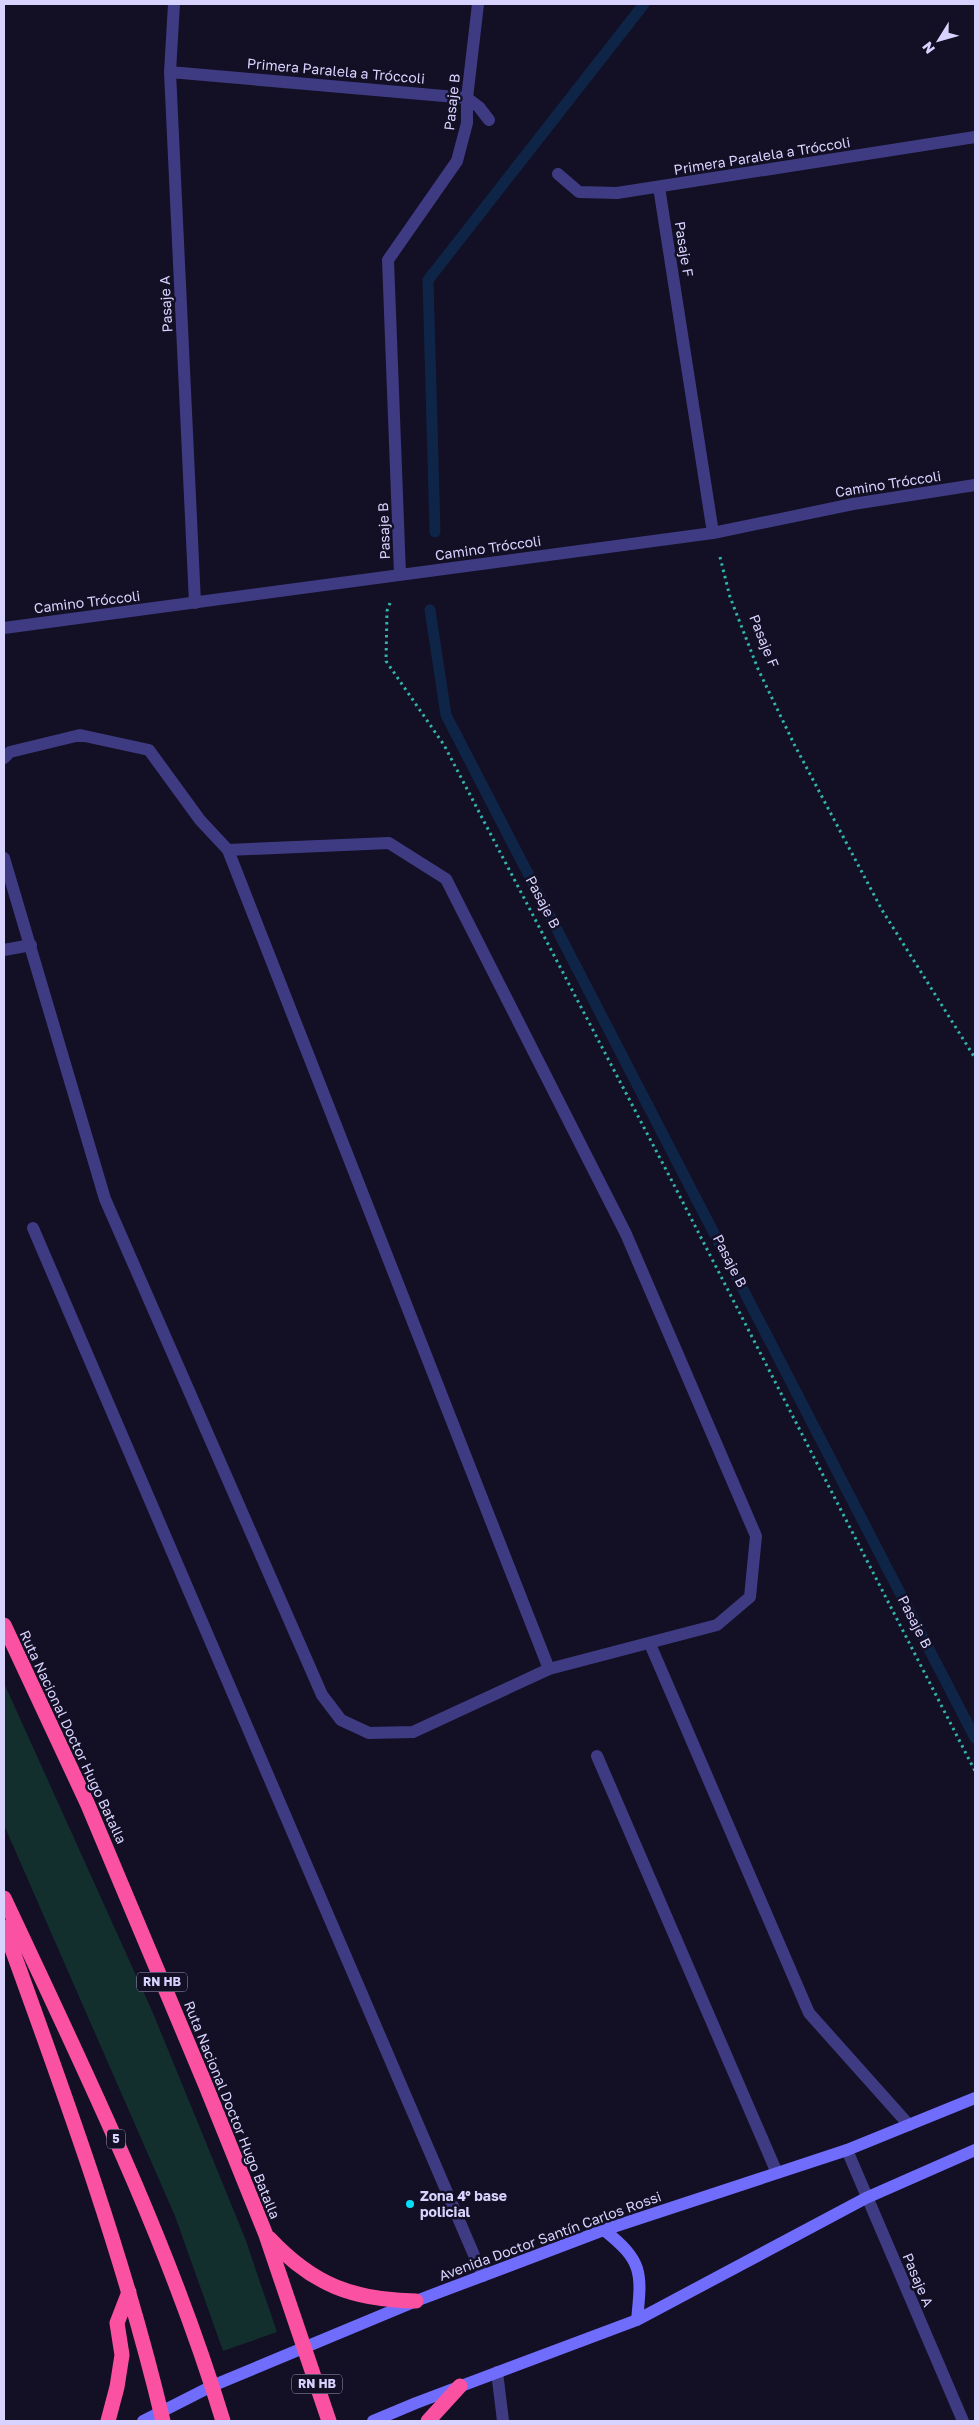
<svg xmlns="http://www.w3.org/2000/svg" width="979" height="2425" font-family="'Golos Text',sans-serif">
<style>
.green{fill:#122e2d}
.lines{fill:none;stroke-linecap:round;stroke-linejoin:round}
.stream{stroke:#0f2548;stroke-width:11}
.path{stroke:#31b4ac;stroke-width:3;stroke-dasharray:2.5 4;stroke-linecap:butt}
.lane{stroke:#3e3b82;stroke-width:12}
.street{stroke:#3e3b82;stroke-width:12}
.secondary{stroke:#706cfc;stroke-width:12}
.highway{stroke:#fb51a2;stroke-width:15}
.poi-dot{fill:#05e0f8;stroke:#130f24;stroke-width:2}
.labels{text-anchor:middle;stroke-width:5;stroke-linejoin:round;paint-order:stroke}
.shield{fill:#130f24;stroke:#9d98bd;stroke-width:1}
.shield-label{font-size:12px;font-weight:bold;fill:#d8d3fe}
.street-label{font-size:14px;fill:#d8d3fe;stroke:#130f24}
.poi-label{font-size:14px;font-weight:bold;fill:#d8d3fe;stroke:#130f24;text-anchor:start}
</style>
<rect width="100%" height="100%" fill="#130f24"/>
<path class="green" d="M4 1683 153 2013 245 2238 277 2332 223 2351 175 2216 4 1825Z"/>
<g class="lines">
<path class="stream" d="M435 532 428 280 644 4
M430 610 446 715 975 1738"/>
<path class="path" d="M720 557 730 597 758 669 794 744 882 910 975 1058
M390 603 387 611 386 661 444 745 674 1185 975 1771"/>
<path class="lane" d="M4 758 10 752 80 735 149 750 200 820 228 850 389 843 446 879 626 1234 756 1536 750 1597 717 1625 549 1669 413 1732 369 1733 341 1720 322 1695 105 1199 4 858
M228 850 549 1669
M4 950 31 945
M33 1228 483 2276
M650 1644 809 2013 909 2125
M597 1756 777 2173"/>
<path class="street" d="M174 4 170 72 195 603
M170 72 467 98 479 107 489 120
M558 174 579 192 617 193 975 137
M659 187 713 533
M400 574 388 260 457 161 467 123V98L478 4
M4 628 713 533 853 504 975 485
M847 2150 963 2421
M497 2372 503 2421"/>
<path class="secondary" d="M604 2230C643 2261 642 2272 637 2320
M143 2421 212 2386 416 2301 604 2230 847 2150 975 2098
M373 2421 416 2403 637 2320 866 2198 975 2150"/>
<path class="highway" d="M4 1625 88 1805 206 2086 266 2235 329 2421
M4 1898C84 2069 168 2240 223 2421
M4 1927C63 2090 123 2252 163 2421
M269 2238C313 2285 353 2300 416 2301
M108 2421 117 2387 122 2355 117 2323 129 2292
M428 2421 460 2386"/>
</g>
<circle class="poi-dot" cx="410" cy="2204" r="5"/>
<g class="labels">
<g class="shield">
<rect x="137" y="1972.5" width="50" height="19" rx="4"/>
<rect x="107" y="2129.5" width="18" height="19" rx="4"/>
<rect x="292" y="2374.5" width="50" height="19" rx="4"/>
</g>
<g class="shield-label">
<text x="162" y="1986">RN HB</text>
<text x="116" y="2143">5</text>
<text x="317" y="2388">RN HB</text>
</g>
<g class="street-label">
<text transform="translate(336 71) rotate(5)" y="5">Primera Paralela a Tróccoli</text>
<text transform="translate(452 102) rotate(-84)" y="5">Pasaje B</text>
<text transform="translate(762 156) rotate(-9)" y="5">Primera Paralela a Tróccoli</text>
<text transform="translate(684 249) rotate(81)" y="5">Pasaje F</text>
<text transform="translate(166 304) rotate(-93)" y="5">Pasaje A</text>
<text transform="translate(888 484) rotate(-9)" y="5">Camino Tróccoli</text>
<text transform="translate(384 531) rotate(-92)" y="5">Pasaje B</text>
<text transform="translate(488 548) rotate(-8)" y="5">Camino Tróccoli</text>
<text transform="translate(87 602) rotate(-7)" y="5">Camino Tróccoli</text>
<text transform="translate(764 641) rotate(68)" y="5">Pasaje F</text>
<text transform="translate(543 902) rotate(62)" y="5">Pasaje B</text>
<text transform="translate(730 1261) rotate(63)" y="5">Pasaje B</text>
<text transform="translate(915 1622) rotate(63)" y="5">Pasaje B</text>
<text transform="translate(73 1737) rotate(65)" y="5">Ruta Nacional Doctor Hugo Batalla</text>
<text transform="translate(232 2110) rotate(68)" y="5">Ruta Nacional Doctor Hugo Batalla</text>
<text transform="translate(550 2236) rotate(-20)" y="5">Avenida Doctor Santín Carlos Rossi</text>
<text transform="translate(918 2280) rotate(67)" y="5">Pasaje A</text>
</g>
<g class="poi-label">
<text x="420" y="2201">Zona 4° base<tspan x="420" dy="16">policial</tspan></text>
</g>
</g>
<rect width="979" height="2425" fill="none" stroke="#d8d3fe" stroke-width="10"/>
<g transform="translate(939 40) rotate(233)" stroke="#130f24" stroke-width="4" paint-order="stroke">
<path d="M0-4L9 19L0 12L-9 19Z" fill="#d8d3fe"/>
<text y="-8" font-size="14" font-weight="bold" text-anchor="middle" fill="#d8d3fe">N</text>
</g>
</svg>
